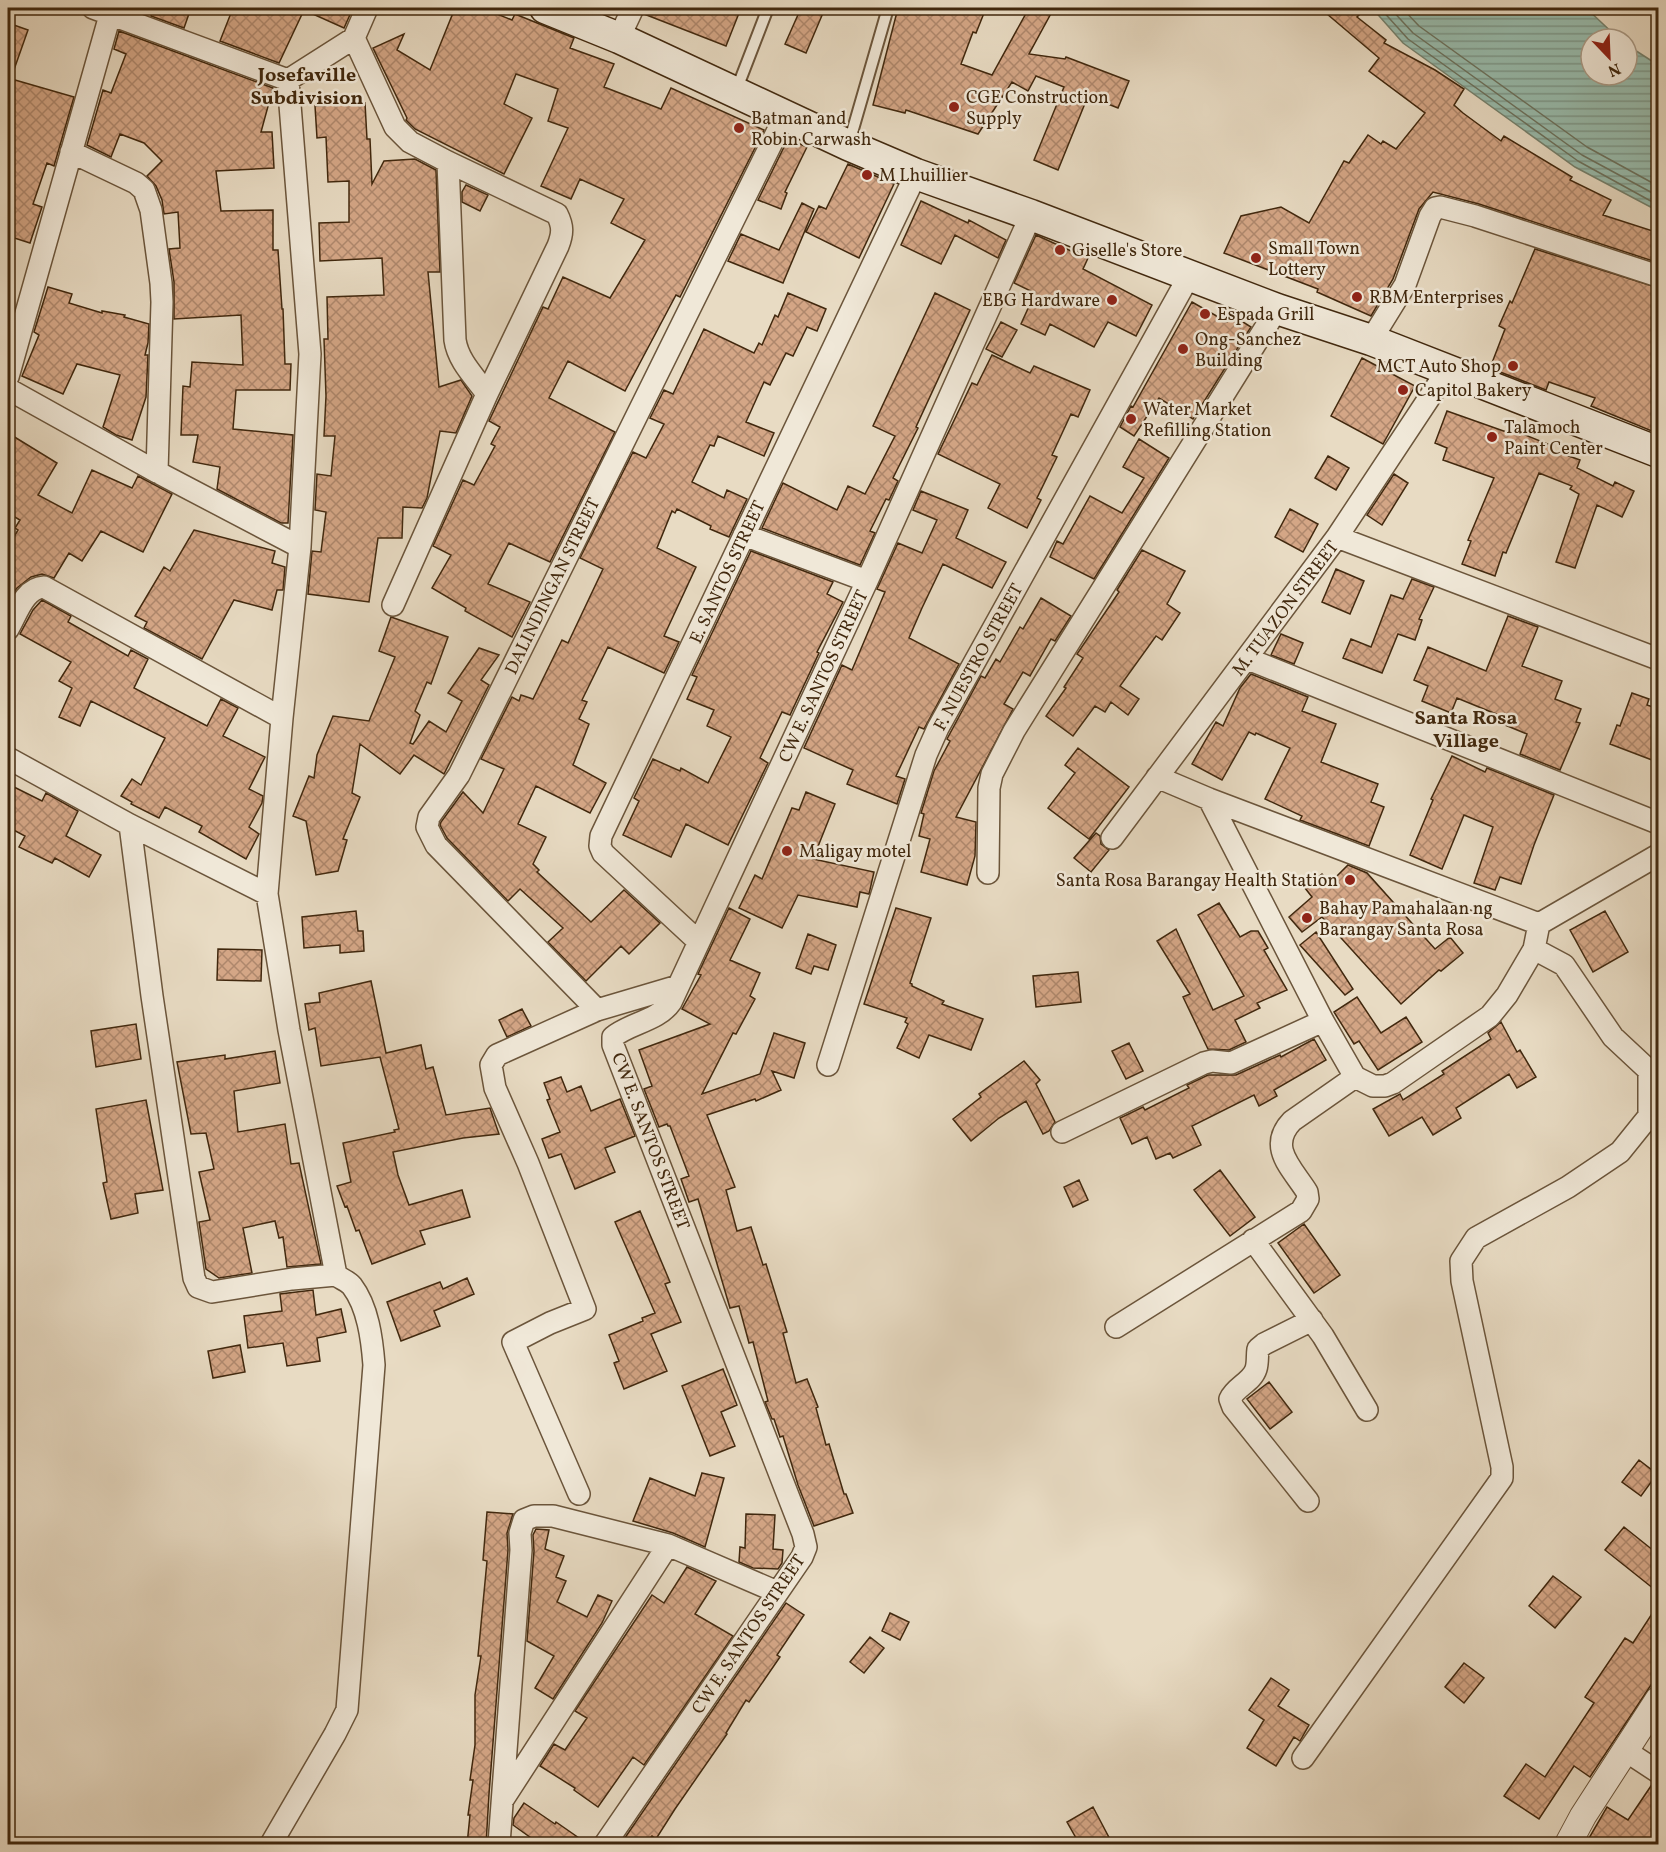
<svg xmlns="http://www.w3.org/2000/svg" width="1666" height="1852" font-family="Vollkorn,serif">
<style>
.water{fill:url(#water-rules);stroke:#75816d;stroke-width:1.5}
.lines{fill:none;stroke-linecap:round;stroke-linejoin:round}
.shore{stroke:#6c725e;stroke-width:1.5}
.building{fill:url(#building-cross-hatch);stroke:#41280e;stroke-width:1.5}
.service-casing{stroke:#6b553b;stroke-width:14}
.minor-casing{stroke:#6b553b;stroke-width:24}
.tertiary-casing{stroke:#6b553b;stroke-width:28}
.secondary-casing{stroke:#41280e;stroke-width:33}
.service{stroke:#f0e8d8;stroke-width:10}
.minor{stroke:#f0e8d8;stroke-width:21}
.tertiary{stroke:#f0e8d8;stroke-width:26}
.secondary{stroke:#f0e8d8;stroke-width:30}
.poi-dot{fill:#8f2418;stroke:#f0e8d8;stroke-width:2}
.labels{text-anchor:middle;stroke-width:5;stroke-linejoin:round;paint-order:stroke}
.poi-label{font-size:18px;fill:#41280e;stroke:#f0e8d8;text-anchor:start}
.street-label{font-size:18px;fill:#41280e;stroke:#f0e8d8}
.neighbourhood-label{font-size:20px;font-weight:bold;fill:#41280e;stroke:#f0e8d8}
</style>
<defs>
<pattern id="water-rules" width="6" height="5" patternUnits="userSpaceOnUse" patternTransform="scale(1.5)"><rect width="6" height="5" fill="#98bcad"/><path d="M0 2.5h6" fill="none" stroke="#7e998b"/></pattern>
<pattern id="building-cross-hatch" width="8" height="8" patternUnits="userSpaceOnUse" patternTransform="scale(1.5)"><rect width="8" height="8" fill="#d4a686"/><path d="M0 0l8 8M0 8l8-8" fill="none" stroke="#ae876c"/></pattern>
</defs>
<rect width="100%" height="100%" fill="#e8dbc3"/>
<filter id="stains"><feTurbulence type="fractalNoise" baseFrequency=".00333" numOctaves="4"/><feColorMatrix values="0 0 0 0 .2 0 0 0 0 .09 0 0 0 0 .02 0 0 0 .5 -.17"/></filter>
<radialGradient id="worn" r=".72"><stop offset=".6" stop-color="#630" stop-opacity="0"/><stop offset="1" stop-color="#630" stop-opacity=".3"/></radialGradient>
<path class="water" d="M1372 8H1586L1619 39H1591V75H1627V45L1658 65V211L1575 167 1403 43Z"/>
<g class="lines">
<path class="shore" d="M1380 8 1408 39 1578 161 1658 205
M1390 8 1413 33 1582 155 1658 196
M1402 8 1419 26 1587 147 1658 186"/>
</g>
<path class="building" d="M154 8H191L184 28 151 16Z
M233 8H353L344 28 304 10 279 63 220 41Z
M455 8 472 13 475 8H482L512 20 515 14 574 38 570 48 614 64 604 87 661 109 671 88 764 130 680 297 676 295 625 391 568 361 549 398 615 432 550 562 509 543 488 584 530 602 512 637 465 611 466 608 432 588 451 555 433 546 463 480 474 485 495 446 491 444 500 427 489 421 543 307 548 309 563 277 610 298 645 240 611 223 624 199 580 179 571 199 541 186 568 128 548 121 558 89 516 74 504 104 532 118 504 174 415 129 406 120 407 118 373 48 404 34 397 50 430 70Z
M646 8H741L726 46 644 14Z
M801 8H809L823 13 806 53 785 44Z
M898 8H986L976 33 973 32 961 64 992 75 1029 8H1054L1029 54 1065 59 1066 57 1129 81 1118 108 1088 96 1058 170 1034 160 1064 87 1036 76 1028 91 1012 82 978 134 906 110 905 113 873 105Z
M1320 8H1366L1357 17 1386 40 1384 43 1435 70 1464 89 1454 105 1463 113 1501 141 1504 136 1572 177 1570 180 1611 200 1603 215 1659 233V263L1479 204 1433 192 1419 209 1393 279 1371 316 1317 292 1318 289 1224 253 1241 216 1281 207 1309 223 1344 161 1349 163 1368 135 1381 144 1383 141 1396 149 1425 113 1369 71 1379 58Z
M11 24 28 30 10 81H8V34Z
M119 31 273 88 261 132H272L274 168 216 171 221 211 273 210V250H278L282 309H283L285 364H291L290 390H236L233 429 293 435 288 523H281L217 489 220 467 193 462 198 435H181L183 386 190 387 192 362 243 365 241 315 174 319V282L169 249 180 248 178 212 164 214 162 200 156 186 147 176 162 161 144 143 120 134 111 157 87 145 103 90 111 93 126 54 114 49Z
M15 80 74 97 54 166 47 163 33 204 42 207 30 243 8 236V106Z
M365 103 367 139H370L372 184 384 161 415 159 436 170 440 272H428L439 387 461 380 472 396 456 433 440 431 427 498 422 508 403 507 402 538H378L369 602 308 594 312 551 321 552 326 512 315 510 317 474 331 476 335 436H324L326 396 324 339H328L327 297 384 295 382 258 320 261 319 223 349 222V181L328 182 326 137 317 138 315 106Z
M788 139 807 147 785 192 787 193 781 209 758 200Z
M848 164 894 184 859 258 806 232 819 206 826 209Z
M466 185 488 195 480 211 462 202V192Z
M921 201 968 223 969 220 1006 240 998 258 955 235 941 264 901 245Z
M802 203 814 209 783 283 728 261 741 234 779 250Z
M1036 235 1071 251 1072 249 1089 256 1083 269 1152 305 1136 336 1108 322 1094 347 1050 324 1045 335 1021 324 1035 293 1014 283Z
M1535 249 1659 288V434L1591 406 1595 398 1549 382 1546 390 1490 368 1505 329 1499 326 1510 301 1512 303Z
M48 287 72 294 69 303 102 313V311L125 315 124 317 149 324 148 343 145 355H148L146 397 132 440 116 435 103 427 120 375 77 364 63 394 22 376 39 335 34 332Z
M788 293 826 309 817 331 807 327 793 356 786 353 770 385 764 382 746 422 774 433 764 456 718 436 714 446 710 445 692 482 724 498 727 490 747 499 729 537 710 529 711 526 677 509 675 513 672 511 657 548 696 567 664 636 679 642 668 665 664 673 608 647 582 700 587 702 579 719 589 724 573 765 606 783 590 813 536 786 518 824 546 837 533 864 539 870 537 872 591 922 624 890 660 923 629 954 621 946 586 981 548 942 563 928 520 889 508 901 447 838 440 825 441 822 463 792 483 813 504 769 481 759 512 697 519 701 521 695 533 699 562 640 568 643 603 569 580 558 633 452 646 458 664 424 650 418 664 390 673 394 704 329 754 353 759 343 762 345 775 315 778 317Z
M935 293 970 310 916 427 918 428 893 478 898 481 889 500 886 499 870 531 875 533 860 565 762 528 783 483 837 510 848 486 865 494 895 436 873 426Z
M1192 302 1227 322 1232 315 1251 327 1193 419 1159 398 1134 436 1120 427 1131 406 1133 407Z
M1001 322 1017 330 1002 357 986 349Z
M992 355 1030 373 1034 366 1090 390 1078 417 1071 414 1052 455 1057 457 1037 498 1041 500 1027 528 988 508 1000 484 938 454 972 383 977 385Z
M1362 358 1415 386 1383 444 1331 416Z
M1447 411 1512 434 1513 430 1550 445 1549 449 1580 460 1577 468 1613 486 1615 482 1634 491 1622 517 1597 505 1575 568 1556 562 1579 494 1570 489 1572 486 1539 473 1506 553 1503 552 1495 576 1462 564 1471 541 1468 540 1494 478 1443 460 1447 448 1435 443Z
M8 433 57 463 38 495 72 513 92 470 132 488 138 476 172 494 143 552 101 531 82 561 69 553 54 578 42 574 31 577 17 588 8 600V547L18 530 15 528 20 520 8 513Z
M1139 439 1169 458 1094 579 1050 557 1057 541 1063 544 1090 496 1122 513 1144 478 1123 467Z
M1328 456 1349 468 1336 490 1315 478Z
M1394 474 1408 483 1382 525 1367 515Z
M921 491 968 510 956 538 1006 562 992 588 943 564 922 608 909 638 959 664 924 729 919 727 896 776 905 779 897 804 847 784 853 770 804 748 842 665 852 670 885 592 877 589 898 543 922 553 937 520 913 510Z
M1290 509 1318 524 1303 552 1275 537Z
M194 530 275 551 272 563 285 567 283 590H277L272 610 234 600 202 659 144 628 147 622 135 616 164 567 170 571Z
M1142 550 1185 571 1167 604 1180 613 1162 640 1156 636 1120 686 1139 699 1128 715 1111 702 1105 712 1095 706 1073 736 1046 716 1066 688 1064 687 1083 658 1077 654 1119 592 1117 590Z
M751 551 833 582 827 594 843 602 817 652 819 653 790 715 782 712 760 758 768 763 728 845 686 824 671 857 623 835 639 801 634 798 653 759 680 771 681 768 708 783 731 737 707 726 714 710 687 699 697 677 692 675Z
M1336 569 1364 581 1350 614 1322 602Z
M1412 579 1434 587 1419 619 1422 620 1415 640 1398 634 1382 673 1343 658 1351 639 1371 647 1391 595 1403 599Z
M1041 598 1071 616 1055 641 1051 639 1030 676 1023 672 1004 704 1013 709 956 817 976 822 975 856 967 885 921 872 930 839 919 836 924 814 921 813 934 771 950 741 947 739 981 676 985 678 996 659 1000 662 1020 627 1023 629Z
M42 600 71 616 68 622 128 656 131 650 148 659 134 688 207 726 221 699 238 708 223 736 265 757 249 789 263 796 262 803 249 827 259 834 246 859 199 832 202 826 165 807 159 818 131 804 132 802 121 796 132 779 141 785 165 738 91 701 80 726 59 717 72 688 59 681 71 662 20 634 33 610Z
M1508 616 1538 627 1522 666 1562 681 1555 699 1581 709 1576 722 1580 723 1560 770 1520 754 1527 734 1493 720 1496 714 1457 698 1451 713 1422 701 1428 686 1414 680 1428 647 1486 671Z
M391 617 448 637 431 684 427 682 415 711 420 715 410 743 413 744 429 721 446 732 462 701 448 693 479 648 499 655 481 680 489 685 444 774 414 755 400 774 360 744 352 793 360 797 343 839 347 840 338 871 316 875 306 821 293 816 309 776 314 778 317 755 333 716 369 721 395 657 379 651Z
M1281 634 1303 643 1294 664 1271 655Z
M1251 674 1308 697 1302 711 1336 724 1321 762 1378 784 1371 802 1384 807 1369 846 1300 820 1302 816 1265 799 1290 748 1256 733 1255 735 1249 732 1222 780 1192 764 1216 722 1223 726 1240 688Z
M1632 693 1649 699 1647 705 1659 709V746L1652 760 1610 744 1617 725 1620 726Z
M1078 748 1129 787 1089 839 1048 808 1075 773 1065 765Z
M1452 756 1485 772 1487 768 1554 795 1534 845 1521 884 1500 877 1495 890 1474 883 1493 827 1464 815 1442 869 1410 855 1433 800 1431 799Z
M8 784 42 801 46 793 78 811 66 836 101 855 89 877 55 858 52 863 19 847 25 836 8 827Z
M806 792 835 804 813 859 874 872 869 894 860 892 857 907 798 895 782 928 739 908 755 875 762 879 792 808 799 810Z
M1096 833 1100 836 1101 844 1109 850 1091 872 1074 858Z
M1348 865 1367 873 1435 949 1450 937 1463 953 1441 971 1439 970 1401 1004 1322 917 1302 932 1289 917 1312 897 1305 888 1322 874 1330 883Z
M1219 903 1240 937 1251 931H1258L1268 948 1264 950 1287 990 1257 1003 1260 1008 1235 1020 1246 1042 1229 1050 1208 1049 1183 997 1190 994 1157 941 1176 929 1213 1010 1244 996 1198 915Z
M729 908 750 919 730 960 760 973 750 996 755 999 736 1034 733 1033 702 1094 760 1074 774 1033 805 1043 794 1078 772 1071 781 1090 756 1101 755 1099 707 1115 735 1187 726 1190 737 1231 751 1227 763 1265 766 1264 787 1332 783 1333 796 1383 807 1379 818 1407 816 1408 826 1445 829 1444 844 1494H846L853 1513 814 1526 798 1485 783 1436 780 1437 774 1419H772L765 1402 768 1401 753 1342 749 1343 739 1306 730 1308 698 1199 689 1202 681 1179 689 1176 670 1126H668L667 1124 659 1127 644 1089 652 1086 639 1050 710 1024 682 1009 701 975 698 974Z
M896 908 931 918 910 983 912 984V986L944 1001 942 1004 983 1019 971 1050 929 1035 919 1058 897 1048 908 1024 905 1022 907 1018 864 1004Z
M356 911 358 931H363L364 951 340 953V945L304 948 302 917Z
M1605 911 1628 952 1593 972 1570 930Z
M1316 932 1353 989 1345 995 1300 945Z
M808 934 836 945 828 970 814 966 811 974 796 968Z
M218 949 262 950 261 981 217 980Z
M1078 972 1081 1002 1036 1007 1033 976Z
M371 981 386 1053 421 1045 426 1069 433 1067 446 1115 490 1108 499 1134 463 1138 393 1152 398 1175 409 1205 462 1190 470 1217 420 1231 425 1244 372 1264 359 1230 356 1231 347 1206 345 1207 337 1186 351 1182 343 1143 395 1132 394 1130 399 1129 380 1057 321 1066 315 1028 309 1030 305 1004 320 1002 319 993Z
M1357 997 1381 1033 1406 1017 1422 1042 1378 1070 1359 1041 1354 1044 1334 1012Z
M522 1009 531 1026 507 1037 499 1020Z
M1501 1022 1517 1052 1520 1050 1536 1077 1517 1088 1509 1074 1456 1108 1461 1118 1433 1135 1422 1117 1389 1136 1373 1109 1400 1094 1403 1100 1444 1074 1442 1071 1491 1039 1488 1033Z
M136 1024 141 1059 96 1067 91 1031Z
M1314 1039 1326 1060 1274 1090 1277 1096 1259 1106 1254 1095 1192 1126 1201 1145 1173 1158 1170 1153 1156 1159 1147 1137 1132 1144 1120 1118 1143 1107 1145 1110 1189 1088 1187 1085 1208 1075H1236L1280 1055 1281 1057Z
M1129 1043 1143 1071 1126 1079 1112 1051Z
M275 1051 280 1083 234 1091 238 1132 285 1124 291 1164 299 1163 321 1264 287 1267 283 1237 279 1238 275 1221 243 1228 252 1273 219 1278 206 1269 199 1222 210 1220 199 1172 214 1169 206 1133 191 1134 177 1062 225 1055V1059Z
M1024 1061 1040 1080 1036 1084 1055 1122 1049 1131 1043 1134 1026 1101 999 1118 971 1141 953 1119 981 1097 979 1094Z
M561 1077 567 1092 581 1086 591 1111 620 1099 635 1136 605 1148 615 1172 575 1189 561 1154 549 1158 542 1139 560 1132 547 1100 550 1099 544 1083Z
M146 1100 163 1190 135 1194 138 1213 111 1219 103 1183 107 1182 96 1109Z
M1220 1170 1255 1217 1230 1236 1194 1190Z
M1079 1180 1088 1200 1073 1207 1064 1187Z
M640 1211 670 1282 665 1284 681 1322 651 1334 667 1371 624 1389 614 1363 619 1361 609 1335 643 1321 642 1318 655 1313 615 1222Z
M1304 1224 1340 1275 1314 1293 1278 1243Z
M467 1278 474 1294 434 1311 440 1326 401 1341 387 1302 440 1282 443 1289Z
M313 1290 316 1315 341 1309 346 1332 317 1338 320 1361 287 1366 283 1343 248 1348 244 1316 282 1311 280 1294Z
M240 1345 245 1372 213 1378 208 1351Z
M723 1369 737 1405 721 1412 735 1446 710 1456 682 1386Z
M1269 1382 1292 1412 1270 1429 1247 1399Z
M1639 1460 1657 1474 1641 1496 1622 1482Z
M702 1473 724 1478 705 1547 673 1533 633 1521 650 1478 695 1496Z
M487 1512 513 1514 507 1533 508 1550 489 1794 486 1845H467L470 1815H468L473 1780H470L475 1745V1695L481 1656H478L487 1561 483 1560Z
M746 1514 775 1515 773 1549 783 1550 782 1563 778 1569 753 1568 739 1562 740 1547 745 1548Z
M1624 1527 1659 1555V1593L1605 1550Z
M536 1529 549 1530 545 1549 564 1556 556 1577 566 1581 557 1602 587 1617 598 1595 612 1601 602 1623 553 1699 535 1688 554 1656 527 1641 534 1551 533 1535Z
M687 1567 716 1581 695 1614 733 1636 644 1765 633 1757 598 1807 574 1790 575 1788 540 1766 554 1744 565 1750 587 1718 575 1711 652 1595 664 1603Z
M1553 1576 1581 1597 1555 1628 1529 1606Z
M786 1603 804 1615 777 1655 780 1657 749 1702 746 1700 726 1733 727 1734 675 1809 656 1839 652 1836 650 1838 661 1845H620Z
M1659 1603V1673L1590 1777 1574 1766 1539 1819 1504 1796 1526 1764 1545 1777 1594 1703 1585 1697 1625 1638 1633 1643Z
M890 1613 909 1622 900 1640 882 1631Z
M870 1637 884 1648 864 1673 850 1662Z
M1464 1663 1484 1678 1464 1703 1445 1687Z
M1271 1678 1289 1690 1278 1706 1309 1725 1300 1741 1294 1737 1276 1766 1247 1748 1264 1720 1249 1710Z
M1653 1783 1659 1785V1845H1585L1607 1807 1628 1820Z
M524 1803 555 1824 556 1822 589 1845H541L513 1825 514 1818Z
M1093 1807 1113 1845H1080L1067 1822Z"/>
<g class="lines">
<g class="service-casing">
<path id="service" d="M736 91 768 8
M849 143 888 8"/>
</g>
<g class="minor-casing">
<path id="minor" d="M93 8 288 80
M354 38 395 127 410 142 448 162 557 214C563 226 563 233 558 246L487 394 393 605
M619 38 633 8
M71 152 136 183 144 190 151 210 161 283 162 302 157 472
M448 162 455 340C458 361 475 377 487 394
M1371 340 1405 285 1430 216 1435 208 1440 207 1475 216 1658 276
M8 377 110 15
M8 389 157 472 300 547
M744 535 867 581
M1337 537 1658 659
M8 629C17 614 24 588 44 587L282 718
M1248 659 1658 823
M8 758 130 825 267 894
M1157 777 1209 799 1539 924
M1209 799 1323 1021 1355 1077 1373 1086H1385L1393 1083 1490 1016 1507 995 1534 949 1539 924 1658 855
M130 825 152 996 194 1278 198 1287 212 1292 292 1279 336 1275 289 1030 267 894 282 718 300 547 310 354 288 80 354 38 367 8
M1112 838 1337 537 1447 371
M988 873 989 788 992 774 1014 731 1277 309
M699 942 603 853 600 846 601 836 916 174
M1534 949 1564 965 1613 1037 1658 1079
M597 1010 436 845 427 827 429 817 459 775 785 116
M828 1065 926 755 938 728 1189 276
M1062 1132 1204 1063 1212 1061 1231 1063 1323 1021
M1253 1240 1323 1336 1367 1410
M1116 1327 1301 1211 1308 1199 1307 1192C1292 1168 1267 1147 1292 1121L1355 1077
M579 1494 513 1342 550 1323 585 1309 528 1163 495 1088 491 1065 497 1055 597 1010 678 986
M1308 1501 1233 1407 1230 1399C1235 1387 1252 1382 1256 1369 1258 1363 1257 1356 1258 1349L1264 1344 1312 1320
M1626 1751 1658 1772
M1303 1758 1502 1478V1467L1462 1281 1461 1261 1476 1238 1568 1187 1620 1152 1649 1116V1071
M504 1798 668 1545
M271 1844 335 1734 347 1710 374 1365C372 1339 368 1307 352 1286 348 1281 341 1279 336 1275
M499 1844 521 1550 520 1533 524 1520 534 1516H553L668 1545 777 1592
M605 1844 802 1557 806 1547 803 1534 613 1045V1037C630 1023 658 1021 671 1002L867 581 1031 215"/>
</g>
<g class="tertiary-casing">
<path id="tertiary" d="M1568 1844 1583 1816 1658 1700"/>
</g>
<g class="secondary-casing">
<path id="secondary" d="M545 8 619 38 848 145 916 174 1031 215 1277 309 1371 340 1658 452"/>
</g>
<use href="#service" class="service"/>
<use href="#minor" class="minor"/>
<use href="#tertiary" class="tertiary"/>
<use href="#secondary" class="secondary"/>
</g>
<g class="poi-dot">
<circle cx="954" cy="107" r="6"/>
<circle cx="739" cy="128" r="6"/>
<circle cx="867" cy="175" r="6"/>
<circle cx="1060" cy="250" r="6"/>
<circle cx="1256" cy="258" r="6"/>
<circle cx="1357" cy="297" r="6"/>
<circle cx="1112" cy="300" r="6"/>
<circle cx="1205" cy="314" r="6"/>
<circle cx="1183" cy="349" r="6"/>
<circle cx="1513" cy="366" r="6"/>
<circle cx="1403" cy="390" r="6"/>
<circle cx="1131" cy="419" r="6"/>
<circle cx="1492" cy="437" r="6"/>
<circle cx="787" cy="851" r="6"/>
<circle cx="1350" cy="880" r="6"/>
<circle cx="1307" cy="918" r="6"/>
</g>
<g class="labels">
<g class="poi-label">
<text x="966" y="103">CGE Construction<tspan x="966" dy="21">Supply</tspan></text>
<text x="751" y="124">Batman and<tspan x="751" dy="21">Robin Carwash</tspan></text>
<text x="879" y="181">M Lhuillier</text>
<text x="1268" y="254">Small Town<tspan x="1268" dy="21">Lottery</tspan></text>
<text x="1072" y="256">Giselle's Store</text>
<text x="1369" y="303">RBM Enterprises</text>
<text x="1100" y="306" text-anchor="end">EBG Hardware</text>
<text x="1217" y="320">Espada Grill</text>
<text x="1195" y="345">Ong-Sanchez<tspan x="1195" dy="21">Building</tspan></text>
<text x="1501" y="372" text-anchor="end">MCT Auto Shop</text>
<text x="1415" y="396">Capitol Bakery</text>
<text x="1143" y="415">Water Market<tspan x="1143" dy="21">Refilling Station</tspan></text>
<text x="1504" y="433">Talamoch<tspan x="1504" dy="21">Paint Center</tspan></text>
<text x="799" y="857">Maligay motel</text>
<text x="1338" y="886" text-anchor="end">Santa Rosa Barangay Health Station</text>
<text x="1319" y="914">Bahay Pamahalaan ng<tspan x="1319" dy="21">Barangay Santa Rosa</tspan></text>
</g>
<g class="street-label">
<text transform="translate(727 572) rotate(-65)" y="6">E. SANTOS STREET</text>
<text transform="translate(552 586) rotate(-64)" y="6">DALINDINGAN STREET</text>
<text transform="translate(1285 608) rotate(-53)" y="6">M. TUAZON STREET</text>
<text transform="translate(978 657) rotate(-61)" y="6">F. NUESTRO STREET</text>
<text transform="translate(823 676) rotate(-65)" y="6">CW E. SANTOS STREET</text>
<text transform="translate(651 1141) rotate(69)" y="6">CW E. SANTOS STREET</text>
<text transform="translate(748 1634) rotate(-56)" y="6">CW E. SANTOS STREET</text>
</g>
<g class="neighbourhood-label">
<text x="307" y="81">Josefaville<tspan x="307" dy="23">Subdivision</tspan></text>
<text x="1466" y="724">Santa Rosa<tspan x="1466" dy="23">Village</tspan></text>
</g>
</g>
<rect width="1666" height="1852" fill="none" stroke="#e8dbc3" stroke-width="30"/>
<rect x="9" y="9" width="1648" height="1834" fill="none" stroke="#41280e" stroke-width="3"/>
<rect x="15" y="15" width="1636" height="1822" fill="none" stroke="#41280e" stroke-width="1.5"/>
<g transform="translate(1609 57) rotate(157)"><circle r="28" fill="#f0e8d8" stroke="#aa9b87" stroke-width="1.5"/>
<path d="M0-4.5L10 22L0 15L-10 22Z" fill="#8f2418"/>
<text y="-9" font-size="16" font-weight="bold" text-anchor="middle" fill="#41280e">N</text>
</g>
<rect width="100%" height="100%" filter="url(#stains)"/>
<rect width="100%" height="100%" fill="url(#worn)"/>
</svg>
